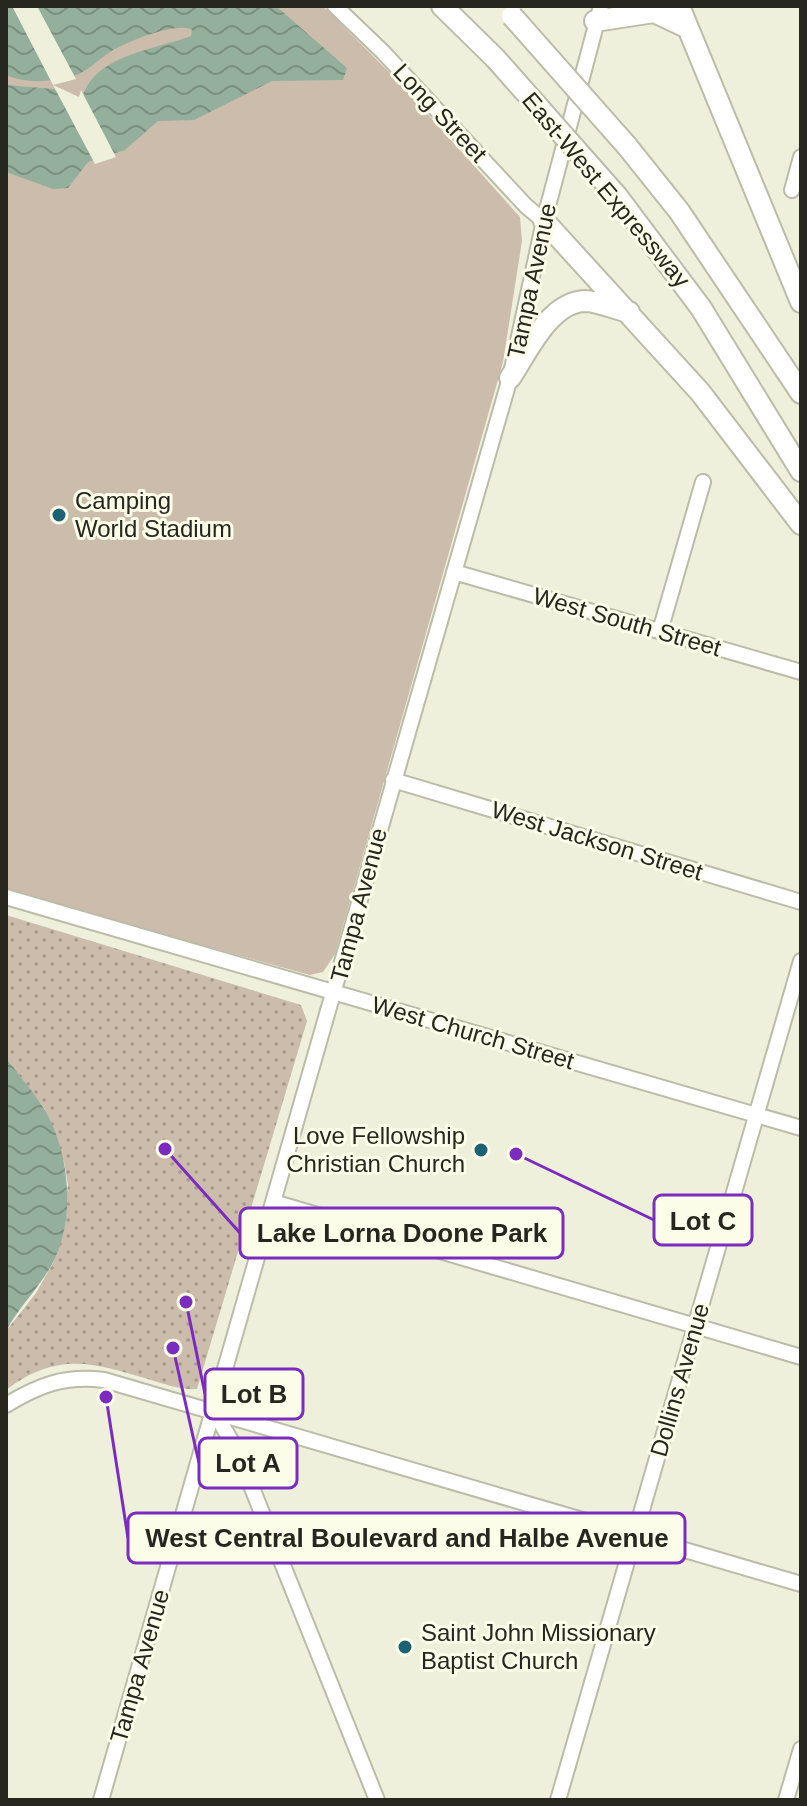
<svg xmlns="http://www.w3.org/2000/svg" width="807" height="1806" font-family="Arial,sans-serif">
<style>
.park{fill:url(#park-dots)}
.garden{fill:#ccbcac}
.water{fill:url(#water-waves)}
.pier{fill:#eef0db}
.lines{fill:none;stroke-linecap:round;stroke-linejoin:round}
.minor-casing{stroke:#bbbca8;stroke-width:18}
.highway-casing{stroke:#bbbca8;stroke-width:24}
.minor{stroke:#fff;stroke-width:14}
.highway{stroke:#fff;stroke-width:20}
.highway-bridge-casing{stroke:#bbbca8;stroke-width:24;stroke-linecap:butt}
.highway-bridge{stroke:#fff;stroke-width:20}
.poi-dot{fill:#1d6274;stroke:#fcfde8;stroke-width:3}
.labels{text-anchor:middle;stroke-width:6;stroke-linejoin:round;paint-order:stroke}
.street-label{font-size:24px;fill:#272720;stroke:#fcfde8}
.poi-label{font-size:24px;fill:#272720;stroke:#fcfde8;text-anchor:start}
.leader{fill:none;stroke:#7b2cbf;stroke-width:3}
.callout-dot{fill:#7b2cbf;stroke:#fcfde8;stroke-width:3}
.callout{fill:#fcfde8;stroke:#7b2cbf;stroke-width:3}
.callout-label{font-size:26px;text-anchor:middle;font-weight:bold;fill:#272720}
</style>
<defs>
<pattern id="park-dots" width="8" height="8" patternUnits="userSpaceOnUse" patternTransform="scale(2)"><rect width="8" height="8" fill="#ccbcac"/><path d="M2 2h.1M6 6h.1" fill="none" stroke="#a6998c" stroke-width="1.8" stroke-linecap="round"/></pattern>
<pattern id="water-waves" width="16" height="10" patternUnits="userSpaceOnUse" patternTransform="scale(2)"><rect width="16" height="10" fill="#94af9b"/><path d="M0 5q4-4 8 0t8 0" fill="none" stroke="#798e7e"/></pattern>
</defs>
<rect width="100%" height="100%" fill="#eef0db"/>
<path class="park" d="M6 915 301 1005 307 1021 197 1389C182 1390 168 1385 154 1381 95 1363 59 1350 6 1390V1331L36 1293 53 1263 60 1244 68 1185 64 1162 44 1108 6 1058Z"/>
<path class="garden" d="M6 6H323L397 80 520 217 522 241 503 362 335 954 323 972 310 975 6 891Z"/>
<path class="water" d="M6 6H276L347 68 343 80 272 81 194 120 158 121 125 150 88 162 68 188 53 189 6 172V85L54 89 75 100 83 96C95 55 157 49 191 36L192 30C178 21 125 42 110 52 98 60 88 71 74 76 53 82 26 84 6 75Z
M6 1058C18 1074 32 1090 43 1107 70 1151 77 1220 51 1266 38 1289 19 1307 6 1331Z"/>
<path class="pier" d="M12 6H37L76 79 53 85Z
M53 85 79 97 81 90 116 157 95 164Z"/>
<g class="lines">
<g class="minor-casing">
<path id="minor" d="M335 6 383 52 526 206 544 221
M792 190 801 157
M454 572 801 672
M660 631 703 482
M393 780 801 902
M6 897 801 1128
M273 1202 801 1357
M6 1405C39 1385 65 1375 104 1380L801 1584
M214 1411 238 1453 377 1800
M101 1800 510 378 544 221 601 6
M558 1800 801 961
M786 1800 801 1749"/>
</g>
<g class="highway-casing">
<path id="highway" d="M442 6 495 58
M679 6 801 302
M595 21 654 12 686 27
M627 146 679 211 801 393
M617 196 701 308 801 471
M544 221 700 392 801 524
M510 378C527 353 549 302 585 301 598 301 615 309 629 312"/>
</g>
<use href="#minor" class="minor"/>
<use href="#highway" class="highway"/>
<g class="highway-bridge-casing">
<path id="highway-bridge" d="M512 16 627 146
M495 58 617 196"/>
</g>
<use href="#highway-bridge" class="highway-bridge"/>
</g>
<g class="poi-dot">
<circle cx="59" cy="515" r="8"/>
<circle cx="481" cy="1150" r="8"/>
<circle cx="405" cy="1647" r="8"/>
</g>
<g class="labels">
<g class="street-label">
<text transform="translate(440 113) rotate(47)" y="8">Long Street</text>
<text transform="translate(606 190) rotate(50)" y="8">East-West Expressway</text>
<text transform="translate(532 281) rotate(-78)" y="8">Tampa Avenue</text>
<text transform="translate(627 622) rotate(16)" y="8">West South Street</text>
<text transform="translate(597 841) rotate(17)" y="8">West Jackson Street</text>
<text transform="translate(359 905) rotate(-75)" y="8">Tampa Avenue</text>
<text transform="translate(473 1033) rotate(16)" y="8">West Church Street</text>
<text transform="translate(680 1380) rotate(-74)" y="8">Dollins Avenue</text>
<text transform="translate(140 1666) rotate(-74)" y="8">Tampa Avenue</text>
</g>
<g class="poi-label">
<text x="75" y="509">Camping<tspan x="75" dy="28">World Stadium</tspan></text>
<text x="465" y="1144" text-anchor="end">Love Fellowship<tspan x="465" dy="28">Christian Church</tspan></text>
<text x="421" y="1641">Saint John Missionary<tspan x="421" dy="28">Baptist Church</tspan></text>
</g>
</g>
<path class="leader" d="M516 1154L654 1220M165 1149L240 1233M186 1302L205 1394M173 1348L199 1463M106 1397L128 1538"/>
<g class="callout-dot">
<circle cx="516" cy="1154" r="8"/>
<circle cx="165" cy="1149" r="8"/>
<circle cx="186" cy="1302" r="8"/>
<circle cx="173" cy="1348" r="8"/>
<circle cx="106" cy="1397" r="8"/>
</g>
<g class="callout">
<rect x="654" y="1195" width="98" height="50" rx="8"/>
<rect x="240" y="1208" width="323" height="50" rx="8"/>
<rect x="205" y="1369" width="98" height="50" rx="8"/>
<rect x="199" y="1438" width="98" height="50" rx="8"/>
<rect x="128" y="1513" width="557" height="50" rx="8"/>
</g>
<g class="callout-label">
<text x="703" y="1230">Lot C</text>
<text x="402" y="1242">Lake Lorna Doone Park</text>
<text x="254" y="1403">Lot B</text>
<text x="248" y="1472">Lot A</text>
<text x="407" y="1547">West Central Boulevard and Halbe Avenue</text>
</g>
<rect width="807" height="1806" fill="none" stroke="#272720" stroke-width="16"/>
</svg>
